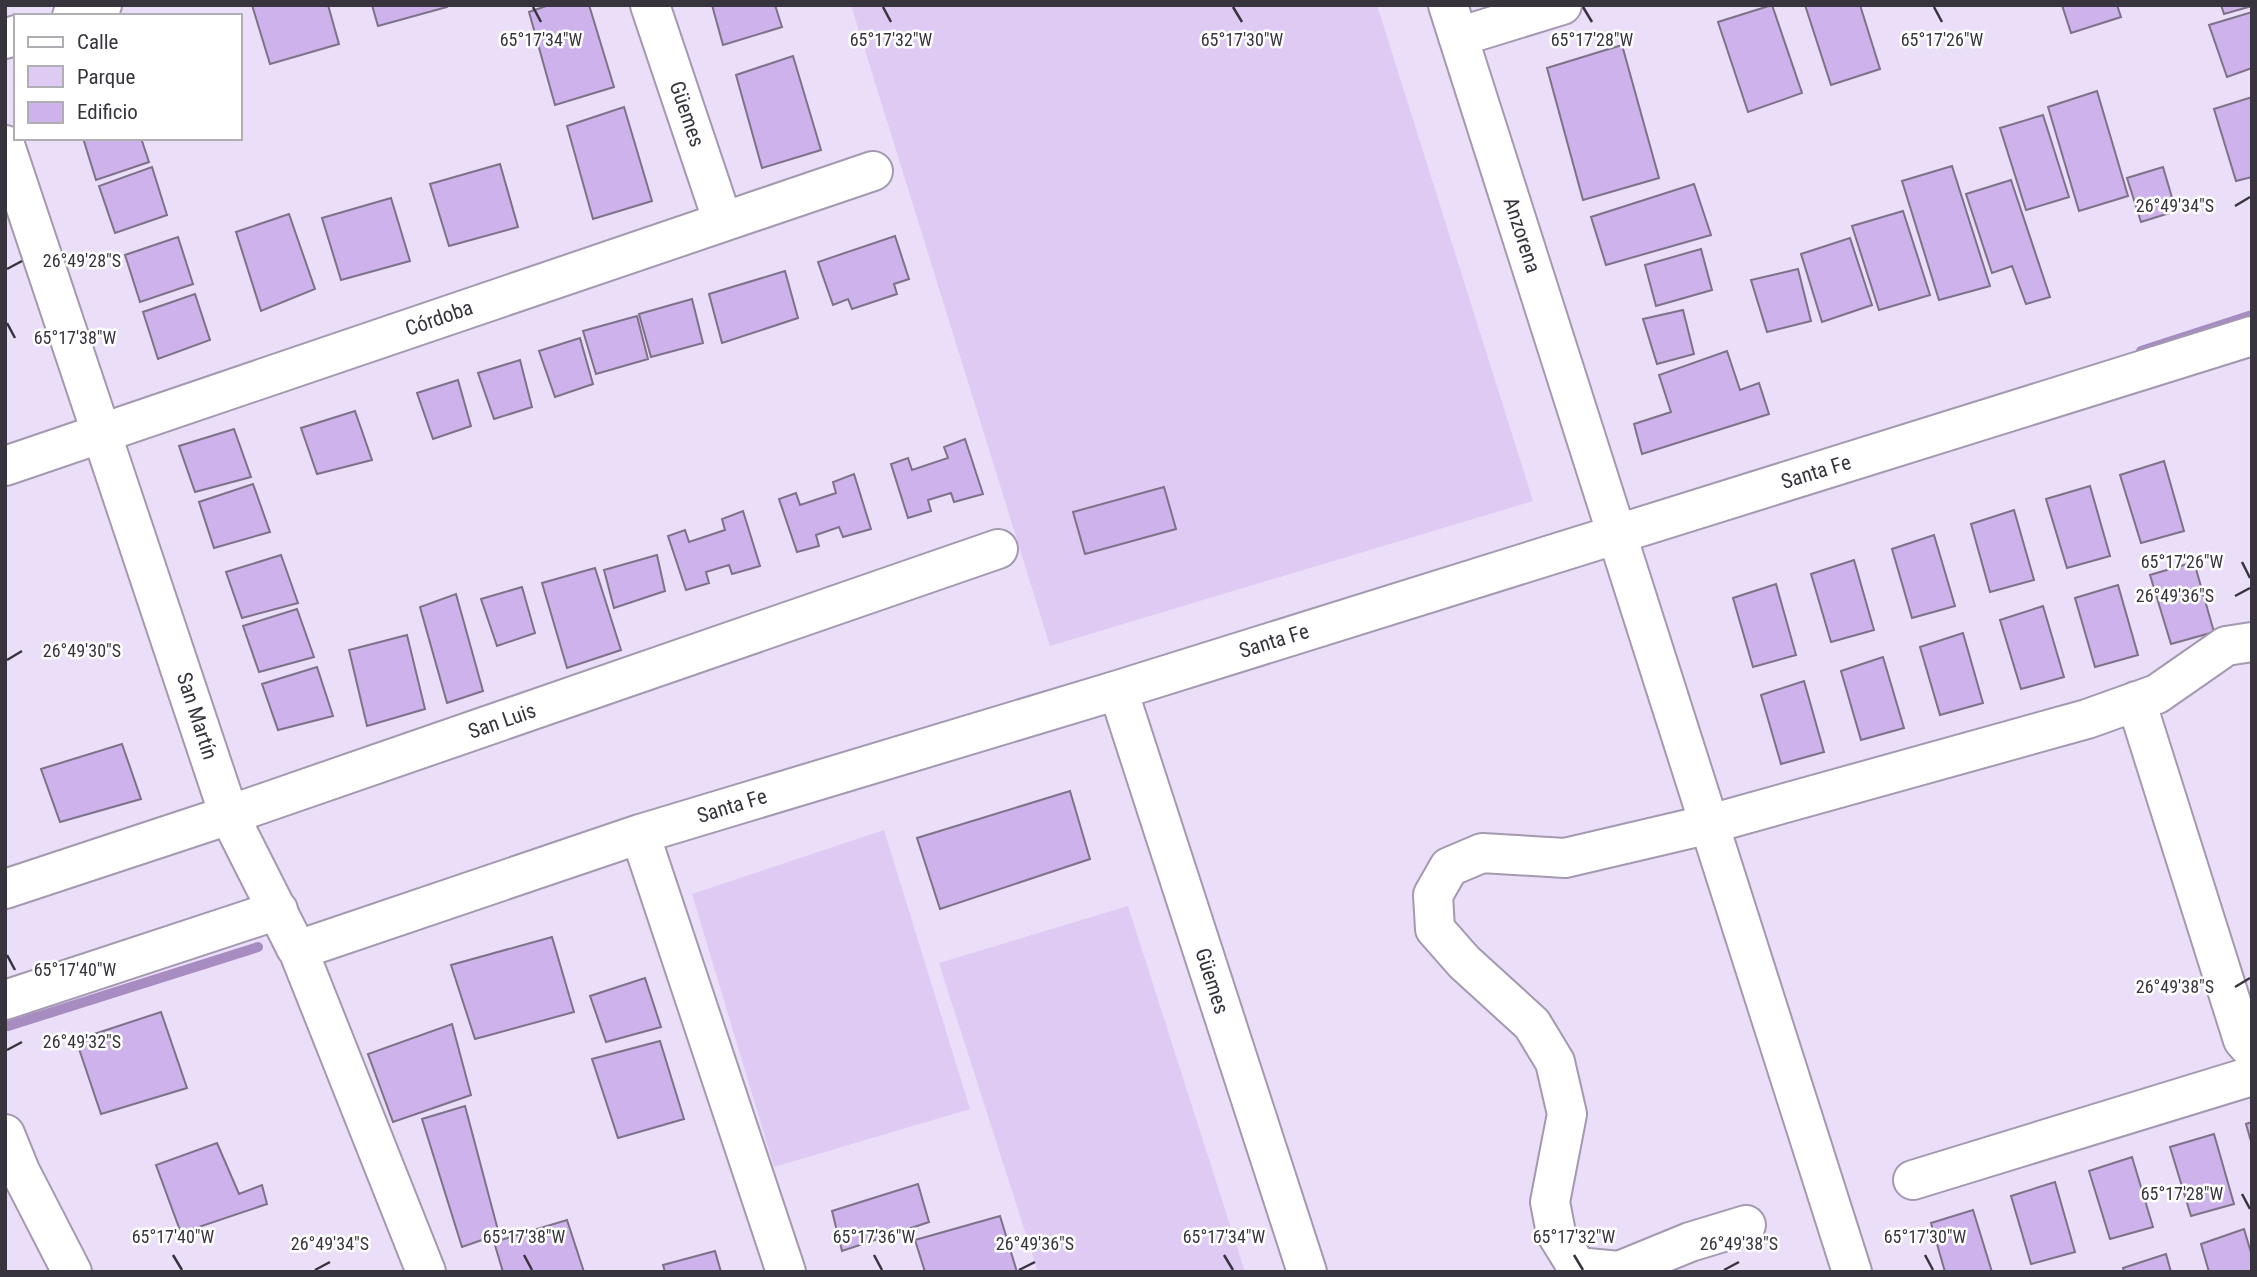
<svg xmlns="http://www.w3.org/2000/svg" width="2257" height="1277" font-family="'Roboto Condensed',sans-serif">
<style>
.green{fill:#decaf3}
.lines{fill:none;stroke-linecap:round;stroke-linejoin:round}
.stream{stroke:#a78cc2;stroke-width:10}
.building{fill:#ceb2eb;stroke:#7d7288;stroke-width:2}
.minor-casing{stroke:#a499b0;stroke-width:42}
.tertiary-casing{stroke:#a499b0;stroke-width:42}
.minor{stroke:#fff;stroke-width:38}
.tertiary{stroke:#fff;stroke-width:38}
.ticks{fill:none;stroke:#38343e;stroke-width:2.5}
.labels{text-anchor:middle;stroke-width:5;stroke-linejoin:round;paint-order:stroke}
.street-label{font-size:21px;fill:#38343e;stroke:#fff}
.ticks-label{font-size:18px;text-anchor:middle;fill:#38343e;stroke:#fff;stroke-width:5;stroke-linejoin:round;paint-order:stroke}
</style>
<rect width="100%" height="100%" fill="#eadef8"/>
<path class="green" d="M851 5H1377L1533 501 1050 646Z
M884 830 970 1109 774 1167 692 894Z
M1128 906 1245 1272H1038L939 963Z"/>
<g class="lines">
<path class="stream" d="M2141 351 2252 315
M8 1026 258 947"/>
</g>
<path class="building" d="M252 5H328L339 44 270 64Z
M372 5H447V7L378 26Z
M549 5H589L614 87 555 105 529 12Z
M712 5H775L782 27 723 45Z
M1772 5 1802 93 1748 112 1718 22Z
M1805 5H1860L1880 69 1831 85Z
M2062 5H2117L2121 17 2071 33Z
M2221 5H2252V6L2224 14Z
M2252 12V68L2227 77 2209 25Z
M1622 45 1659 178 1583 200 1547 68Z
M793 56 821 150 762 168 736 75Z
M2097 91 2128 196 2079 211 2048 107Z
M2252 97V177L2236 181 2214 109Z
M624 107 652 201 593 219 567 126Z
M2043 115 2069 197 2026 210 2000 128Z
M83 138H141L149 162 96 180Z
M500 164 518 227 449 246 430 184Z
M1952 166 1990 286 1939 300 1902 181Z
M152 167 167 215 115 233 99 186Z
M2163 167 2176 211 2141 222 2127 178Z
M2011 180 2050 297 2026 304 2012 266 1992 273 1966 194Z
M1694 184 1711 235 1606 265 1591 217Z
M391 198 410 261 341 280 322 218Z
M1903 211 1930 295 1879 310 1852 226Z
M289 214 315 289 261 311 236 232Z
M895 236 909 279 894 284 897 294 852 309 848 299 833 305 818 262Z
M178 237 193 284 140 302 125 255Z
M1850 238 1872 305 1822 322 1801 254Z
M1701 249 1712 290 1656 306 1645 265Z
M1798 269 1811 321 1767 332 1751 280Z
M785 271 798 318 722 343 709 294Z
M195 294 210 340 158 359 143 312Z
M692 299 703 343 651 357 639 314Z
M1683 310 1694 354 1657 364 1643 319Z
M637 316 648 359 596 374 583 331Z
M580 338 593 384 555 397 539 351Z
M1727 351 1740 390 1759 383 1769 414 1642 454 1634 424 1671 412 1659 375Z
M520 360 532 407 494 419 478 373Z
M458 380 471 426 433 439 417 393Z
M355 411 372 460 317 474 301 428Z
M234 429 251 477 195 492 179 446Z
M965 439 983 494 954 502 951 493 928 500 931 511 908 518 891 464 908 458 912 470 948 458 944 447Z
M2164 461 2184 531 2141 543 2120 475Z
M854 474 871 529 843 537 839 527 816 535 819 546 797 552 779 499 796 493 800 505 836 493 833 482Z
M253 484 270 532 214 548 199 502Z
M2090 486 2110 556 2067 568 2046 499Z
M1164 487 1176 529 1085 554 1073 512Z
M2014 510 2034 580 1990 592 1971 524Z
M743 511 760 566 732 574 729 565 706 572 709 583 686 590 668 536 685 530 689 542 725 530 722 519Z
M1934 535 1955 606 1912 618 1892 549Z
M281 555 298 603 242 618 226 572Z
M657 555 665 591 614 608 604 570Z
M1854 560 1874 630 1831 642 1811 574Z
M2194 562 2214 632 2171 644 2150 575Z
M595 568 621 650 567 668 542 583Z
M1776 584 1796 655 1753 667 1733 598Z
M2118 585 2138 655 2095 667 2075 598Z
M522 587 535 633 497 646 481 599Z
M456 594 483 691 447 703 420 607Z
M2043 606 2064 677 2021 689 2000 620Z
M297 609 314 657 259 672 243 626Z
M1963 633 1983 703 1940 715 1920 647Z
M407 635 425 709 367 726 349 650Z
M1883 657 1904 728 1861 740 1841 671Z
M317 667 333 716 278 730 262 684Z
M1804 681 1824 752 1781 764 1761 695Z
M122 744 141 799 60 822 41 769Z
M1070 791 1090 859 940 909 917 838Z
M552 937 574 1012 475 1039 451 965Z
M645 978 661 1027 606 1042 590 996Z
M161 1012 187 1088 101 1114 76 1040Z
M452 1024 471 1095 393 1122 368 1054Z
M660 1041 684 1119 618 1138 592 1059Z
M465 1106 499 1234 462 1247 422 1119Z
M2252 1122V1145L2246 1124Z
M2214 1134 2234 1204 2191 1216 2170 1147Z
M217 1143 239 1194 262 1185 267 1204 181 1233 156 1165Z
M2132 1157 2153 1227 2110 1239 2089 1171Z
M2055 1182 2075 1252 2031 1264 2011 1196Z
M918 1184 929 1222 842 1251 832 1211Z
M1973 1210 1992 1272H1945L1931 1223Z
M1000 1216 1017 1272H925L915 1240Z
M567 1220 584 1272H503L494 1242Z
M2244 1229 2252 1256V1272H2209L2201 1244Z
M715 1251 721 1272H665L663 1265Z
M2166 1254 2171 1272H2124L2123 1268Z"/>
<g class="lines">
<g class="minor-casing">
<path id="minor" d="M650 5 723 222
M1448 5 1852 1272
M72 16 102 5
M1458 37 1562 5
M5 39 16 35
M5 466 873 171
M1118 690 1307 1272
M2136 701 2243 1040 2252 1050
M640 834 786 1272
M5 889 229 815 998 549
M298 950 640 834 1118 690 2252 336
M5 1000 278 910
M5 1134 20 1171 72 1272
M1913 1180 2252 1076
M1746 1225 1690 1242 1619 1271 1577 1267 1556 1233 1550 1202 1567 1114 1555 1062 1532 1024 1464 962 1435 929 1433 895 1449 867 1482 853 1565 858 1710 824 2087 719 2157 694 2226 646 2252 642"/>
</g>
<g class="tertiary-casing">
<path id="tertiary" d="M5 145 229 815 296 948 298 950 426 1272"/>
</g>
<use href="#minor" class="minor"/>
<use href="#tertiary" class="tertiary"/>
</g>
<path class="ticks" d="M533 7 541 22M883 7 891 22M1233 7 1242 22M1583 7 1592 22M1934 7 1942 22M2235 206 2250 197M7 269 22 261M7 323 15 338M2242 562 2250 578M2235 596 2250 588M7 660 22 651M7 955 15 970M2235 987 2250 978M7 1050 22 1042M2242 1194 2250 1209M173 1255 182 1270M524 1255 532 1270M874 1255 882 1270M1224 1255 1233 1270M1574 1255 1583 1270M1925 1255 1933 1270M315 1270 330 1262M1019 1270 1035 1262M1724 1270 1739 1262"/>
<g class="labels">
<g class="street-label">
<text transform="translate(687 114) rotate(71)" y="7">Güemes</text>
<text transform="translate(1522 235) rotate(72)" y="7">Anzorena</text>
<text transform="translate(439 318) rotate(-19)" y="7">Córdoba</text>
<text transform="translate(1816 472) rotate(-17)" y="7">Santa Fe</text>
<text transform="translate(1274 641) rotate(-17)" y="7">Santa Fe</text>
<text transform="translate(197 716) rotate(72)" y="7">San Martín</text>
<text transform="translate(502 721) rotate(-19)" y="7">San Luis</text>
<text transform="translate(732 806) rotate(-17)" y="7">Santa Fe</text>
<text transform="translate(1212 981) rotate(72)" y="7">Güemes</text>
</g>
</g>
<g class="ticks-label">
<text x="541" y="46">65°17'34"W</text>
<text x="891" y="46">65°17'32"W</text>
<text x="1242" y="46">65°17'30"W</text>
<text x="1592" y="46">65°17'28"W</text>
<text x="1942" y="46">65°17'26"W</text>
<text x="2175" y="212">26°49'34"S</text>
<text x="82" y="267">26°49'28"S</text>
<text x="75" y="344">65°17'38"W</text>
<text x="2182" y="568">65°17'26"W</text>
<text x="2175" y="602">26°49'36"S</text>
<text x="82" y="657">26°49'30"S</text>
<text x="75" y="976">65°17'40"W</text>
<text x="2175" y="993">26°49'38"S</text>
<text x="82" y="1048">26°49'32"S</text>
<text x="2182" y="1200">65°17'28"W</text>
<text x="173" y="1243">65°17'40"W</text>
<text x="524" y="1243">65°17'38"W</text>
<text x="874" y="1243">65°17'36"W</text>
<text x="1224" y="1243">65°17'34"W</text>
<text x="1574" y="1243">65°17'32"W</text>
<text x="1925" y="1243">65°17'30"W</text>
<text x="330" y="1250">26°49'34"S</text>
<text x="1035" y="1250">26°49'36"S</text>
<text x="1739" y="1250">26°49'38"S</text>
</g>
<rect width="2257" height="1277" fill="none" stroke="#38343e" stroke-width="14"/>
<rect x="14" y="14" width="228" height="126" fill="#ffffff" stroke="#afaeb2" stroke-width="2"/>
<rect x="28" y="37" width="35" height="10" fill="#ffffff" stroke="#afaeb2" stroke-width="2"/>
<text x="77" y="49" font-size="21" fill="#38343e">Calle</text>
<rect x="28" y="66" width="35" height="21" fill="#decaf3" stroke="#afaeb2" stroke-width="2"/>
<text x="77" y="84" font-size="21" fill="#38343e">Parque</text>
<rect x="28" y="102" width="35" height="21" fill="#ceb2eb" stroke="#afaeb2" stroke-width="2"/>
<text x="77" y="119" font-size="21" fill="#38343e">Edificio</text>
</svg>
